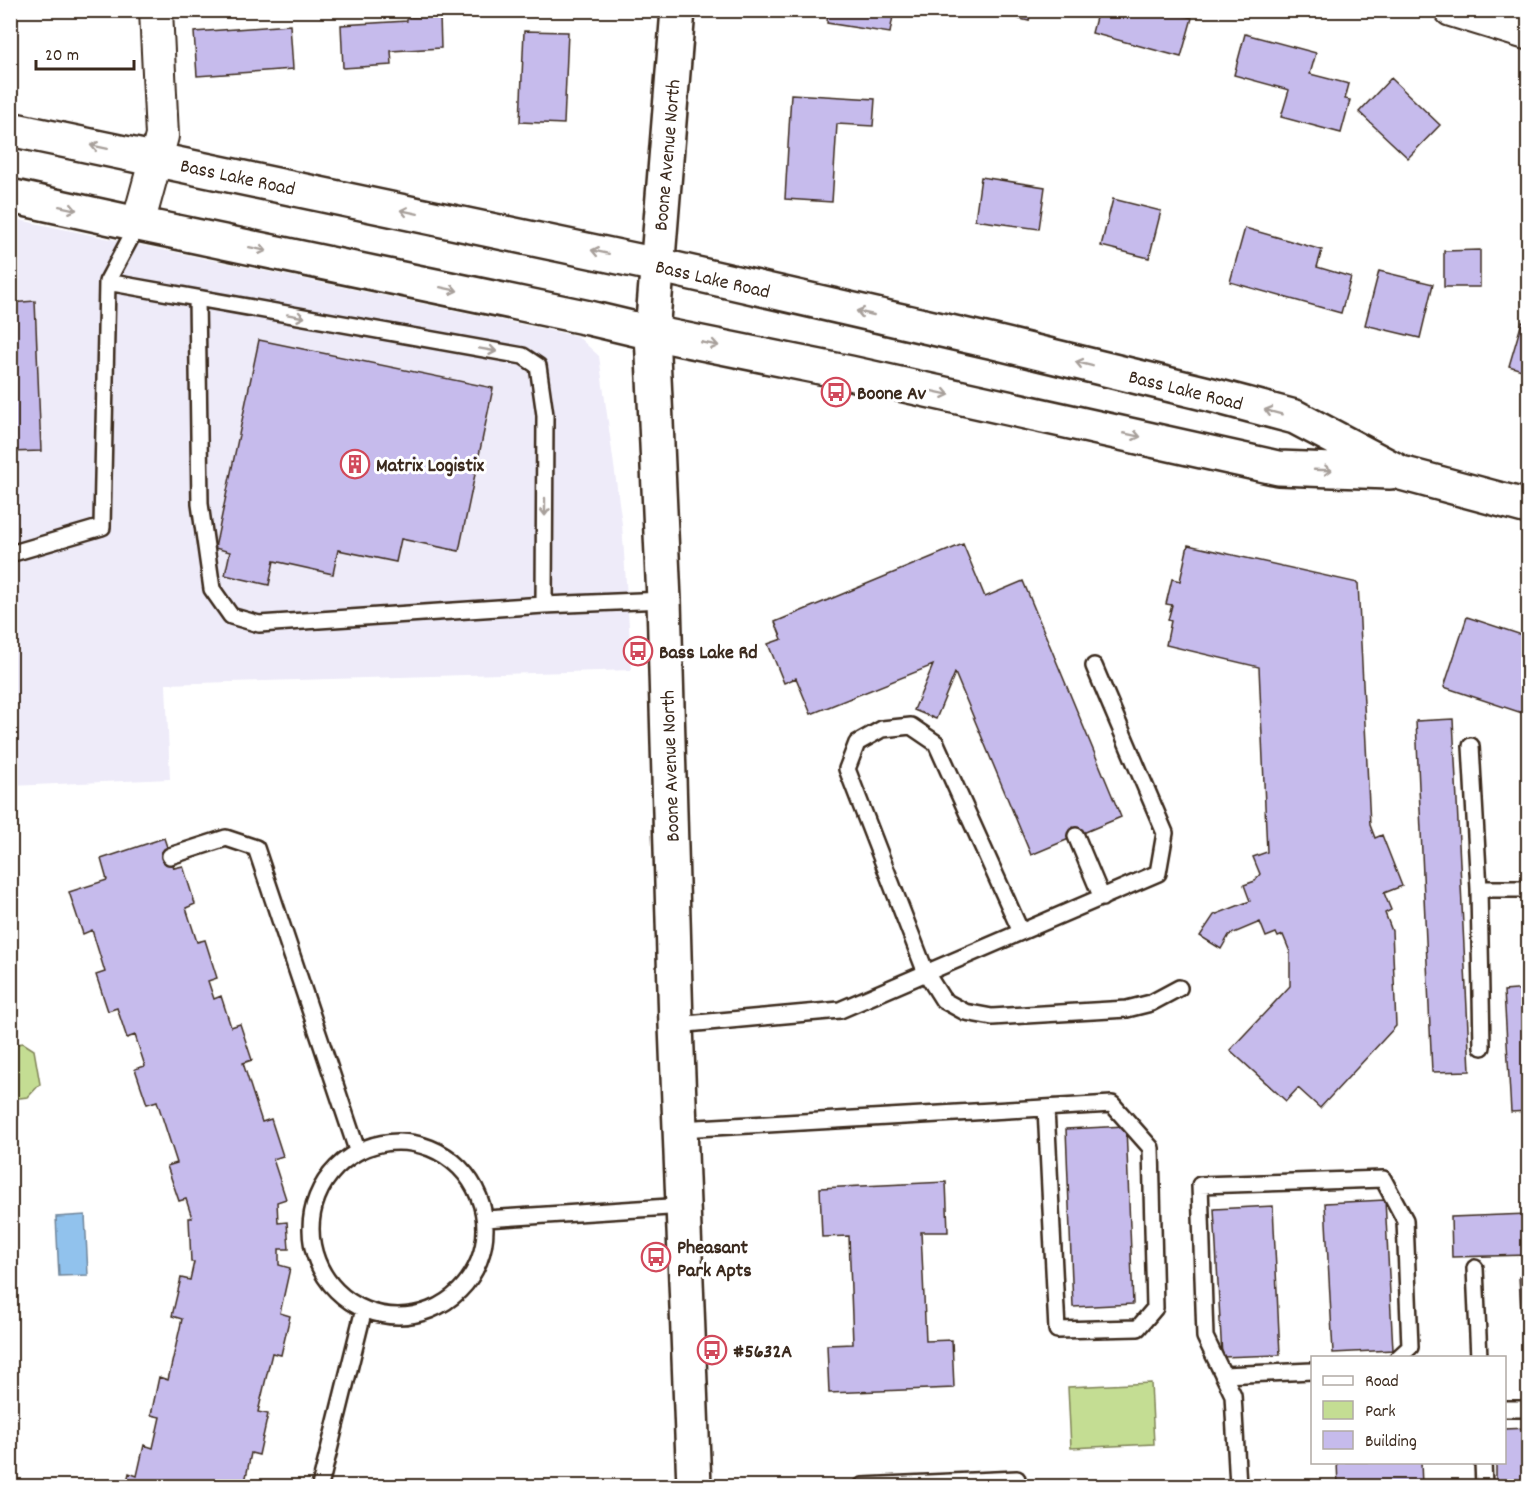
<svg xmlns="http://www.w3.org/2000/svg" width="1539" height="1497" font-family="Dekko,sans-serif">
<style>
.built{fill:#eeebf9}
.green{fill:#c4dd93;stroke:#808458;stroke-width:1.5}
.water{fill:#91c2ed;stroke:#6f859a;stroke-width:1.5}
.building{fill:#c6bbec;stroke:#3b2a1e;stroke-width:1.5}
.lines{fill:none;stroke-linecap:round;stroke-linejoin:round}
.service-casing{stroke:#3b2a1e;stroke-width:20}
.minor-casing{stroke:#3b2a1e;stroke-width:36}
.tertiary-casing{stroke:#3b2a1e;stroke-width:38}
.secondary-casing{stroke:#3b2a1e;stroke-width:38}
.service{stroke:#fff;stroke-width:15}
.minor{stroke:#fff;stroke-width:32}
.tertiary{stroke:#fff;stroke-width:33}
.secondary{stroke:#fff;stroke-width:33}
.oneway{stroke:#a79f9a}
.labels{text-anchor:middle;stroke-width:6;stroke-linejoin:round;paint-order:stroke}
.street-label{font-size:20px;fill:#3b2a1e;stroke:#fff}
.poi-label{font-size:20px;font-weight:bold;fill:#3b2a1e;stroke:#fff;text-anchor:start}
</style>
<rect width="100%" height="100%" fill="#fff"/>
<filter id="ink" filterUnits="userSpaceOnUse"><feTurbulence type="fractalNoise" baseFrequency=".0167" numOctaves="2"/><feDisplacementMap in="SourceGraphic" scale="12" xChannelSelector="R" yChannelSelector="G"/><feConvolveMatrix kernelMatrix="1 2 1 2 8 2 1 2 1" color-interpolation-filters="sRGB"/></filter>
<g filter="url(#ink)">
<path class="built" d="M10 218 577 336 599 356 622 524 632 670 166 684 170 779 11 786Z"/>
<path class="green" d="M23 1043 34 1050 40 1084 28 1097 11 1099V1045Z
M1151 1383 1154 1444 1071 1448 1068 1387Z"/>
<path class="water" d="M85 1215 88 1275 59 1276 56 1217Z"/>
<path class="building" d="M828 10H894L890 33 827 23Z
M980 10H1031L1029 21Z
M1098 10H1166L1192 18 1181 57 1092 33Z
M440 16 441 48 391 51 392 65 343 68 341 25 407 21V17Z
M290 25 293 69 197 76 194 32Z
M524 31 568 32 564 124 520 122Z
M1245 34 1316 53 1310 74 1349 84 1345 99 1350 100 1341 133 1281 117 1289 90 1234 75Z
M1391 78 1440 125 1408 158 1359 112Z
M791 94 875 99 873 126 837 124 832 202 785 199Z
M981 177 1045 187 1039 229 975 220Z
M1113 199 1161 211 1149 258 1101 246Z
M1245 228 1322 250 1317 267 1351 277 1341 313 1230 282Z
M1480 250V287H1444V251Z
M1379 271 1433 284 1420 338 1365 325Z
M35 301 41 451 10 452V303Z
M1522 322 1528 324V372L1509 366Z
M259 340 493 388 459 551 401 539 396 562 338 550 333 574 274 561 269 585 225 575 230 552 215 548Z
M963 544 985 597 1023 581 1121 817 1031 855 955 673 936 719 914 710 933 665 811 714 796 678 784 683 768 644 782 639 775 622Z
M1188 545 1358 583 1370 825 1375 838 1382 835 1402 886 1384 893 1391 910 1385 913 1392 931 1396 1026 1320 1108 1298 1088 1286 1101 1230 1050 1290 986V952L1283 935 1278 937 1276 933 1266 937 1260 922 1229 935 1221 949 1200 936 1214 915 1250 901 1244 885 1255 881 1260 874 1253 857 1267 852 1259 667 1166 645 1171 621 1168 620 1172 605 1166 604 1172 579 1180 581Z
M1467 617 1528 637V715L1444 687Z
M1453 719 1470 1071 1432 1072 1416 721Z
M164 838 174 868 183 866 195 904 186 908 197 942 205 940 217 978 208 981 214 999 221 996 231 1027 240 1024 252 1060 243 1063 262 1122 271 1119 283 1156 273 1159 286 1199 277 1202 278 1223 287 1222 289 1249H279V1265L290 1268 280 1313 290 1316 281 1355 272 1353 258 1412 268 1414 259 1455 251 1453 245 1482 234 1479 232 1486H126L129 1473 137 1476 144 1445 153 1448 160 1417 151 1415 159 1377 168 1380 182 1319 172 1316 181 1278 190 1280 194 1262H191L189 1218H192L186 1199 179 1201 167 1166 177 1163 157 1101 147 1104 135 1069 145 1066 135 1035 127 1038 117 1008 108 1011 96 975 105 972 92 930 83 934 69 892 107 880 101 859Z
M1528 989V1111L1511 1112 1504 991Z
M1126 1126 1133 1304 1073 1307 1066 1129Z
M946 1182 948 1232H921L926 1341 952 1340 954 1388 829 1393 827 1345 853 1344 849 1236 822 1237 820 1188Z
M1385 1200 1393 1350 1333 1353 1325 1203Z
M1273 1206 1280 1355 1222 1357 1214 1209Z
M1528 1214V1255L1452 1257 1451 1217Z
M1528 1276V1399H1526L1519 1277Z
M1528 1428V1486H1496V1462H1504V1429Z
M1337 1462H1421L1422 1486H1338Z"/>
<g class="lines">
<g class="service-casing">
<path id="service" d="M107 282 523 356 538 366 545 415 544 605
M197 298 200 504 212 589 231 616 259 624 544 605 664 600
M10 554 102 527 107 282 138 224
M1471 746 1479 889H1528
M1076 836 1102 898
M170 856 226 838 256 848 357 1150
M1479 889 1482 1047
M1021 932 936 743 911 726 882 729 857 743 847 769 926 973 943 1000 965 1012 992 1017 1127 1009 1151 1003 1179 988
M676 1025 840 1010 1158 873 1165 833 1094 666
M680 1129 1112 1104 1151 1148 1155 1308 1138 1328 1057 1330 1046 1108
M311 1229a87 87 0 1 1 174 0a87 87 0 1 1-174 0Z
M485 1219 684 1206
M1475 1268 1479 1358
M1223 1375 1312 1371
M1504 1409H1528
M1483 1462 1484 1486
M320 1486 364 1309
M862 1486 1017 1479
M1238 1486 1233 1395 1205 1337 1200 1185 1383 1179 1405 1220 1410 1347 1398 1358"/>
</g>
<g class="minor-casing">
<path id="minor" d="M1451 10 1526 33
M138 224 162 136 156 10"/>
</g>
<g class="tertiary-casing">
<path id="tertiary" d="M678 10 652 333 664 600 676 1025 694 1486"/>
</g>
<g class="secondary-casing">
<path id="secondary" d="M10 129 657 265 994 342 1208 394 1295 417 1401 473 1528 507
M10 196 138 224 589 318 652 333 850 373 1278 468 1390 472"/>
</g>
<use href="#service" class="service"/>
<use href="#minor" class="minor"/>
<use href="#tertiary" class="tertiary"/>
<use href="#secondary" class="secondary"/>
</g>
<defs><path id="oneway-shaft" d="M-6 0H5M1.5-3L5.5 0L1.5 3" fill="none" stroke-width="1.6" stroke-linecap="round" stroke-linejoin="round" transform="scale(1.5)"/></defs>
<g class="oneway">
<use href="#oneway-shaft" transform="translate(99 147) rotate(-168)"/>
<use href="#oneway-shaft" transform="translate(68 208) rotate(12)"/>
<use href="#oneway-shaft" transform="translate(409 212) rotate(-168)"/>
<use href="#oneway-shaft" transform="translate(258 249) rotate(12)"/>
<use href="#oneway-shaft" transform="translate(600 252) rotate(-168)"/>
<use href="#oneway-shaft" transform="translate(449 289) rotate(12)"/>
<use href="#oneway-shaft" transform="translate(865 313) rotate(-167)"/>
<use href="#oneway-shaft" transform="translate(296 316) rotate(10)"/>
<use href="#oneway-shaft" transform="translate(710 344) rotate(11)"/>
<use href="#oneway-shaft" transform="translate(488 350) rotate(10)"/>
<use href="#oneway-shaft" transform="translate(1084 364) rotate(-166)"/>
<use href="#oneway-shaft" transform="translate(941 393) rotate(12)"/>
<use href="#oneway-shaft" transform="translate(1273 412) rotate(-165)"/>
<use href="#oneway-shaft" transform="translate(1132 435) rotate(12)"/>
<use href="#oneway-shaft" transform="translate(1323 470) rotate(2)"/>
<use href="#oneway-shaft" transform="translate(545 507) rotate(90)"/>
</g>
</g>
<defs>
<g id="bus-ring" transform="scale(1.5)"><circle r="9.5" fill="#fff" stroke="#d1495b" stroke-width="1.5"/><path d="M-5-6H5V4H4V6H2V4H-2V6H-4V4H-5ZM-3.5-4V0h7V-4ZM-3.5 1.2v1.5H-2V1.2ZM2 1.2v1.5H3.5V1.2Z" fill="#d1495b"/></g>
<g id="building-ring" transform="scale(1.5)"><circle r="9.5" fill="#fff" stroke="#d1495b" stroke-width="1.5"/><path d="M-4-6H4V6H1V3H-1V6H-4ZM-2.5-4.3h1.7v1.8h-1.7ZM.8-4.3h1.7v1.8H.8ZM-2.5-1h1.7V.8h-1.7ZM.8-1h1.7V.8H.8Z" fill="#d1495b"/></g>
</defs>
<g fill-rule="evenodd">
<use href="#bus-ring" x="836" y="392"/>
<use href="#building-ring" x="355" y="464"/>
<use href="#bus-ring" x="638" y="651"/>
<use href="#bus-ring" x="656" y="1257"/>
<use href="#bus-ring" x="712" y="1350"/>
</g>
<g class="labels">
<g class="street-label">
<text transform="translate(666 155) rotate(-85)" y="7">Boone Avenue North</text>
<text transform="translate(238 176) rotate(12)" y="7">Bass Lake Road</text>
<text transform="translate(713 278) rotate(13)" y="7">Bass Lake Road</text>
<text transform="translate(1186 389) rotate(14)" y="7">Bass Lake Road</text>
<text transform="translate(669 766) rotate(-92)" y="7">Boone Avenue North</text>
</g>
<g class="poi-label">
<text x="857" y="399">Boone Av</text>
<text x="376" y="471">Matrix Logistix</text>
<text x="659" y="658">Bass Lake Rd</text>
<text x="677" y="1253">Pheasant<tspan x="677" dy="23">Park Apts</tspan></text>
<text x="733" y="1357">#5632A</text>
</g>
</g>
<rect width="1539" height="1497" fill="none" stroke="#fff" stroke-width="36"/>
<rect x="18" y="18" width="1503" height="1461" fill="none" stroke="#3b2a1e" stroke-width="2" filter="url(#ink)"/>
<rect x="1311" y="1356" width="195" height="108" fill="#ffffff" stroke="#b1aaa5" stroke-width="1.5"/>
<rect x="1323" y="1376" width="30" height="9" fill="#ffffff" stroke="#b1aaa5" stroke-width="1.5"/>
<text x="1365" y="1386" font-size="18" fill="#3b2a1e">Road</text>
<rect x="1323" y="1401" width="30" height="18" fill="#c4dd93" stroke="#b1aaa5" stroke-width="1.5"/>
<text x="1365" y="1416" font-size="18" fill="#3b2a1e">Park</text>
<rect x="1323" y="1431" width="30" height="18" fill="#c6bbec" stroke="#b1aaa5" stroke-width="1.5"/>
<text x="1365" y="1446" font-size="18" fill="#3b2a1e">Building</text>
<path d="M36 60v9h98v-9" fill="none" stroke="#3b2a1e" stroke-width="3"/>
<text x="45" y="60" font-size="18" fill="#3b2a1e" stroke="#ffffff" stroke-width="4.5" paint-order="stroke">20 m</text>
</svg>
